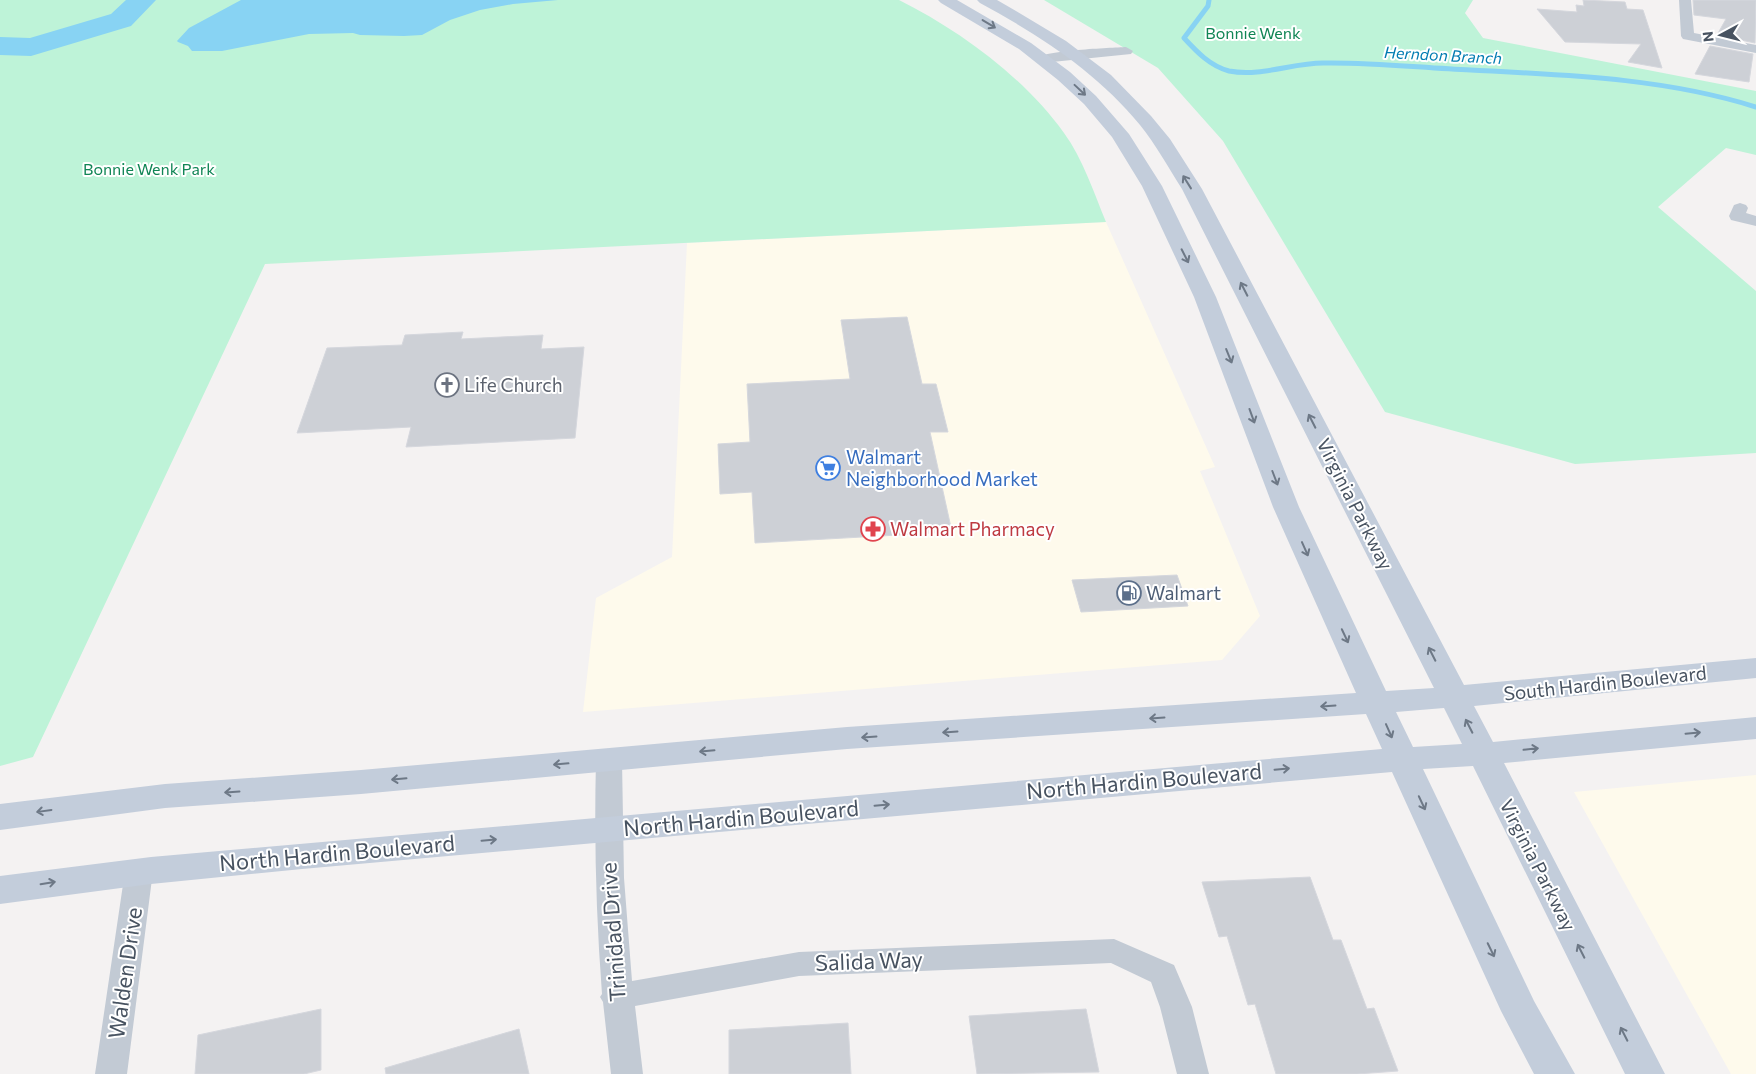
<svg xmlns="http://www.w3.org/2000/svg" width="1756" height="1074" font-family="Commissioner,sans-serif">
<style>
.commercial{fill:#fefaec}
.green{fill:#bef3d8}
.water{fill:#88d3f3}
.lines{fill:none;stroke-linecap:round;stroke-linejoin:round}
.stream{stroke:#88d3f3;stroke-width:5}
.river{fill:#88d3f3;fill-rule:evenodd}
.building{fill:#cdd0d6;stroke:#d5d7dd}
.street{fill:#c2cad4;fill-rule:evenodd}
.secondary{fill:#c3cddb;fill-rule:evenodd}
.oneway{stroke:#6d7886}
.labels{text-anchor:middle;stroke-width:4;stroke-linejoin:round;paint-order:stroke}
.far-park-label{font-size:16px;fill:#108555;stroke:#fff}
.far-water-label{font-size:16px;font-style:italic;fill:#027cb2;stroke:#fff}
.worship-label{font-size:19px;fill:#5b616d;stroke:#fff;text-anchor:start}
.shop-label{font-size:19px;fill:#366cbe;stroke:#fff;text-anchor:start}
.street-label{font-size:19px;fill:#485361;stroke:#fff}
.health-label{font-size:19px;fill:#be3a42;stroke:#fff;text-anchor:start}
.service-label{font-size:19px;fill:#4e5e75;stroke:#fff;text-anchor:start}
.near-street-label{font-size:22px;fill:#485361;stroke:#fff}
</style>
<rect width="100%" height="100%" fill="#f4f2f2"/>
<path class="commercial" d="M1106 222 1215 467 1200 471 1260 616 1222 660 583 712 596 598 672 557 687 243Z
M1756 775V1074H1731L1574 792Z"/>
<path class="green" d="M0 0H899C959 30 1024 77 1064 133 1083 159 1094 193 1106 222L265 264 33 757 0 766Z
M1044 0H1473L1465 13 1483 38 1756 91V155L1726 148 1658 207 1756 291V453L1575 464 1385 412 1223 141 1158 68Z"/>
<path class="water" d="M241 0H558L513 4 480 10 450 20 422 35 404 36 360 35 353 33 309 34 222 51H192L188 46 178 42 177 41 189 28Z"/>
<g class="lines">
<path class="stream" d="M1209 0 1208 6 1184 38C1197 52 1210 66 1229 71 1261 77 1292 63 1323 63 1372 62 1422 68 1471 70 1567 75 1664 78 1756 107"/>
<path class="river" d="M126 0H156L131 26 31 56 0 55V37L30 38 111 14Z"/>
</g>
<path class="building" d="M1583 0 1625 2 1627 9 1643 10 1662 68 1628 62 1641 44 1565 42 1537 9 1577 12 1576 5 1584 6Z
M1693 0H1756L1755 43 1717 35 1726 19 1694 15Z
M1710 46 1753 54 1749 82 1695 74Z
M907 317 922 384H936L948 432H930L952 532 755 543 752 492 720 494 718 444 750 442 747 384 850 379 841 320Z
M463 332 461 339 543 335 541 349 584 347 575 438 406 447 411 427 297 433 327 348 402 345 405 335Z
M1177 575 1188 606 1081 612 1072 580Z
M1310 877 1333 940H1341L1367 1009 1374 1008 1398 1071 1357 1074H1276L1255 1004 1248 1005 1227 936 1219 937 1202 882Z
M321 1009V1070L304 1074H195L198 1035Z
M1086 1009 1099 1072 977 1074 969 1016Z
M848 1023 851 1074H729V1030Z
M519 1029 529 1074H386L385 1068Z"/>
<g class="lines">
<path class="street" d="M1679 0H1691L1694 33 1756 45V53L1683 39 1681 36Z
M1126 47 1133 51 1131 54 1042 63 1035 59C1043 50 1111 48 1126 47Z
M1740 203 1746 205 1748 208 1746 213 1756 216V226L1731 220 1729 216 1734 205Z
M609 751 618 753 622 760 624 878 632 981 799 952 1114 939 1174 965 1192 1007 1209 1074H1177L1160 1007 1151 982 1111 963 799 976 635 1006 643 1074H611L603 1002 600 997 602 994C596 916 594 838 596 760L600 753Z
M139 860 149 863 153 871 127 1074H95L125 871 129 863Z"/>
<path class="secondary" d="M938 0H957L1031 43 1070 72 1096 96 1129 134 1162 186 1216 297 1299 507 1386 691 1434 688 1182 189C1168 167 1156 145 1140 125 1097 72 1039 35 980 3L977 0H997L1016 11 1066 41 1111 75 1151 116 1170 139 1202 189 1464 685 1756 658V678L1474 706 1493 742 1756 717V739L1504 763 1665 1074H1625L1473 766 1423 769 1534 1001 1575 1074H1534L1501 1011 1392 772 302 869 151 884 0 904V876L151 857 1382 749 1366 714 847 749 361 794 165 808 0 830V804L165 784 361 770 847 727 1356 693 1273 507 1194 297 1142 186 1112 137 1084 104 1058 80 1019 49 941 3ZM1444 708 1462 744 1413 747 1396 712Z"/>
</g>
<defs><path id="oneway-shaft" d="M-6 0H5M1.5-3L5.5 0L1.5 3" fill="none" stroke-width="1.6" stroke-linecap="round" stroke-linejoin="round" transform="scale(1.25)"/></defs>
<g class="oneway">
<use href="#oneway-shaft" transform="translate(989 24) rotate(31)"/>
<use href="#oneway-shaft" transform="translate(1080 90) rotate(43)"/>
<use href="#oneway-shaft" transform="translate(1187 182) rotate(-122)"/>
<use href="#oneway-shaft" transform="translate(1185 256) rotate(63)"/>
<use href="#oneway-shaft" transform="translate(1244 289) rotate(-117)"/>
<use href="#oneway-shaft" transform="translate(1229 356) rotate(68)"/>
<use href="#oneway-shaft" transform="translate(1252 416) rotate(70)"/>
<use href="#oneway-shaft" transform="translate(1312 421) rotate(-117)"/>
<use href="#oneway-shaft" transform="translate(1275 478) rotate(69)"/>
<use href="#oneway-shaft" transform="translate(1305 549) rotate(66)"/>
<use href="#oneway-shaft" transform="translate(1345 636) rotate(65)"/>
<use href="#oneway-shaft" transform="translate(1432 654) rotate(-117)"/>
<use href="#oneway-shaft" transform="translate(1328 706) rotate(176)"/>
<use href="#oneway-shaft" transform="translate(1157 718) rotate(176)"/>
<use href="#oneway-shaft" transform="translate(1469 726) rotate(-117)"/>
<use href="#oneway-shaft" transform="translate(1389 731) rotate(66)"/>
<use href="#oneway-shaft" transform="translate(950 732) rotate(176)"/>
<use href="#oneway-shaft" transform="translate(1693 733) rotate(-5)"/>
<use href="#oneway-shaft" transform="translate(869 737) rotate(176)"/>
<use href="#oneway-shaft" transform="translate(1531 749) rotate(-6)"/>
<use href="#oneway-shaft" transform="translate(707 751) rotate(175)"/>
<use href="#oneway-shaft" transform="translate(561 764) rotate(175)"/>
<use href="#oneway-shaft" transform="translate(1282 769) rotate(-5)"/>
<use href="#oneway-shaft" transform="translate(399 779) rotate(175)"/>
<use href="#oneway-shaft" transform="translate(232 792) rotate(176)"/>
<use href="#oneway-shaft" transform="translate(1422 803) rotate(65)"/>
<use href="#oneway-shaft" transform="translate(882 805) rotate(-5)"/>
<use href="#oneway-shaft" transform="translate(44 811) rotate(172)"/>
<use href="#oneway-shaft" transform="translate(489 840) rotate(-5)"/>
<use href="#oneway-shaft" transform="translate(48 883) rotate(-9)"/>
<use href="#oneway-shaft" transform="translate(1491 950) rotate(64)"/>
<use href="#oneway-shaft" transform="translate(1581 951) rotate(-117)"/>
<use href="#oneway-shaft" transform="translate(1624 1034) rotate(-117)"/>
</g>
<defs>
<g id="church-ring" transform="scale(1.25)"><circle r="9.5" fill="#fff" stroke="#6b7280" stroke-width="1.5"/><path d="M-1.2-6h2.4v3.5h3.3v2.4h-3.3V6h-2.4V-.1h-3.3v-2.4h3.3Z" fill="#6b7280"/></g>
<g id="supermarket-ring" transform="scale(1.25)"><circle r="9.5" fill="#fff" stroke="#3f7fe0" stroke-width="1.5"/><path d="M-6-5.5h2.5l.6 2H6L4.5 2H-2.5L-4.4-4H-6ZM-1.5 3.2a1.3 1.3 0 1 0 .1 0ZM3 3.2a1.3 1.3 0 1 0 .1 0Z" fill="#3f7fe0"/></g>
<g id="pharmacy-ring" transform="scale(1.25)"><circle r="9.5" fill="#fff" stroke="#e0444e" stroke-width="1.5"/><path d="M-2-6h4v4h4v4h-4v4h-4v-4h-4v-4h4Z" fill="#e0444e"/></g>
<g id="fuel-ring" transform="scale(1.25)"><circle r="9.5" fill="#fff" stroke="#5c6f8a" stroke-width="1.5"/><path d="M-5.5-6h7V0h2V4h1.3V-2.5L3-4.5l.8-.8L6-3V5H2.5V1h-1V6h-7ZM-4.2-4.7v3.2H.2V-4.7Z" fill="#5c6f8a"/></g>
</defs>
<g fill-rule="evenodd">
<use href="#church-ring" x="447" y="385"/>
<use href="#supermarket-ring" x="828" y="468"/>
<use href="#pharmacy-ring" x="873" y="529"/>
<use href="#fuel-ring" x="1129" y="593"/>
</g>
<g class="labels">
<g class="far-park-label">
<text x="1253" y="39">Bonnie Wenk</text>
<text x="149" y="175">Bonnie Wenk Park</text>
</g>
<g class="far-water-label">
<text transform="translate(1443 55) rotate(3)" y="6">Herndon Branch</text>
</g>
<g class="worship-label">
<text x="464" y="392">Life Church</text>
</g>
<g class="shop-label">
<text x="846" y="464">Walmart<tspan x="846" dy="22">Neighborhood Market</tspan></text>
</g>
<g class="street-label">
<text transform="translate(1355 504) rotate(63)" y="7">Virginia Parkway</text>
<text transform="translate(1605 683) rotate(-6)" y="7">South Hardin Boulevard</text>
<text transform="translate(1538 865) rotate(63)" y="7">Virginia Parkway</text>
</g>
<g class="health-label">
<text x="890" y="536">Walmart Pharmacy</text>
</g>
<g class="service-label">
<text x="1146" y="600">Walmart</text>
</g>
<g class="near-street-label">
<text transform="translate(1144 781) rotate(-5)" y="8">North Hardin Boulevard</text>
<text transform="translate(741 818) rotate(-5)" y="8">North Hardin Boulevard</text>
<text transform="translate(337 853) rotate(-5)" y="8">North Hardin Boulevard</text>
<text transform="translate(613 932) rotate(-94)" y="8">Trinidad Drive</text>
<text transform="translate(869 961) rotate(-2)" y="8">Salida Way</text>
<text transform="translate(125 973) rotate(-82)" y="8">Walden Drive</text>
</g>
</g>
<g transform="translate(1721 35) rotate(263)" stroke="#ffffff" stroke-width="4" paint-order="stroke">
<path d="M0-4L9 19L0 12L-9 19Z" fill="#485361"/>
<text y="-8" font-size="14" font-weight="bold" text-anchor="middle" fill="#485361">N</text>
</g>
</svg>
